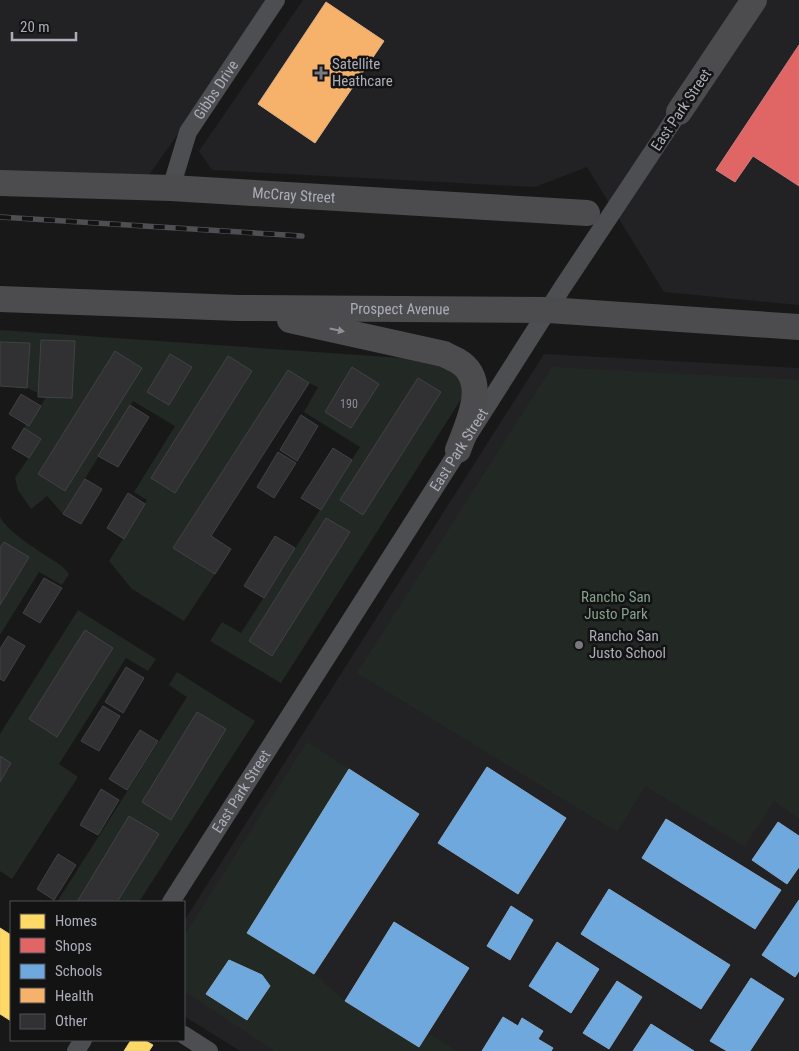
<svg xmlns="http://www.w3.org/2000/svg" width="799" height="1051" font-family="'Roboto Condensed',sans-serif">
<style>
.built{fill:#222224}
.green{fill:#222924}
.homes{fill:#ffd966;stroke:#e6cc7f}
.shops{fill:#e06666;stroke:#d07b7f}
.schools{fill:#6fa8dc;stroke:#81aad1}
.health{fill:#f6b26b;stroke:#e0b082}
.building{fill:#313133;stroke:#414245}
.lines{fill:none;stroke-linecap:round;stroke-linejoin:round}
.street{stroke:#4d4e51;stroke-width:18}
.secondary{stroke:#4c4c4f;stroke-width:26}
.rail-casing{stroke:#4e4f52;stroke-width:5.5}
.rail{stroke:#131314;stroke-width:4;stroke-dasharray:11;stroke-linecap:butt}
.oneway{fill:#8e9098}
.poi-dot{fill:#787980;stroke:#131314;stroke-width:2}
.labels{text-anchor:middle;stroke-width:5;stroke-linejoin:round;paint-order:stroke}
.number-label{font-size:12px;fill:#8c8e97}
.poi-label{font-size:15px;fill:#abadb8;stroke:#131314;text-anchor:start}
.street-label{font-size:15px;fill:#abadb8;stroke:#131314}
.park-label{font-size:15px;fill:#84a18b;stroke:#131314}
</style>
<rect width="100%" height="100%" fill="#181819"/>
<path class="built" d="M0 0H273L146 179 0 171Z
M303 0H799V305L664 292 587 167 535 187 212 170 199 151Z
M544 354 799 368V1051H240L184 1016V921Z"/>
<path class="green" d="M0 330 446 361 454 364 465 393 281 683 210 641 222 622 241 633 360 447 304 412 318 387 309 383 288 370 173 548 215 574 184 621 132 589 109 561 147 500 134 492 175 426 133 401 63 514 47 496 31 509 18 490 15 478 41 439 24 428 26 424 29 425 46 397 72 398 75 342 41 340 38 393 27 388 30 343 0 342Z
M552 367 799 380V819L774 801 744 846 645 786 617 832 357 673Z
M0 517C8 532 36 549 51 559 59 564 63 566 69 574L62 585 39 572 0 635Z
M78 610 156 659 148 671 126 658 59 764 78 777 12 879 0 871V734Z
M177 672 255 721 139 902H57L187 697 169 685Z
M307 742 349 769 247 933 314 974 345 1001 419 1047 428 1033 457 1051H275L184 991V936Z"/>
<path class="homes" d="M0 928 11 935V1021L0 1014Z
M131 1040H144L153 1045 149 1051H124Z"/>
<path class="shops" d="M799 45V186L753 156 735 182 716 170Z"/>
<path class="schools" d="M487 767 566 818 518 894 438 843Z
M349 769 419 814 314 974 247 933Z
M666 819 781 890 755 929 642 858Z
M778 822 799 836V867L787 884 752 860Z
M609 889 730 965 701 1009 581 934Z
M799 900V971L795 977 762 955Z
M511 906 533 920 510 960 487 946Z
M394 922 469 968 419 1047 345 1001Z
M557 942 599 969 571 1013 529 986Z
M229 960 262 975 270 986 247 1020 206 994Z
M751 978 784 999 750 1051H727L710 1041Z
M617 981 642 997 609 1049 583 1033Z
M503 1017 518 1026 522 1018 543 1031 538 1039 553 1048 551 1051H482Z
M651 1024 694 1051H633Z"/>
<path class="health" d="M326 2 384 41 315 143 258 104Z"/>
<path class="building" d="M41 340 75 341 72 398 38 397Z
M0 342 30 343 27 388 0 386Z
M115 351 142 368 65 491 38 474Z
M170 354 192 367 169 405 147 392Z
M228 356 252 371 175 493 151 478Z
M352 367 379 384 351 428 325 412Z
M288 370 309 383 211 536 231 549 215 574 173 548Z
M418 378 441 392 363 515 340 500Z
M21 394 41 406 29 426 9 414Z
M130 405 149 417 118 467 98 456Z
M301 415 318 426 297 461 280 450Z
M24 428 41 439 29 458 12 448Z
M333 448 352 460 321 510 301 498Z
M278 452 296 463 274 498 257 487Z
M85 479 102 489 81 524 63 514Z
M128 493 145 504 124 539 107 528Z
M326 518 350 532 272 656 249 641Z
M275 536 295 548 264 598 244 586Z
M4 542 29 557 0 605V548Z
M44 578 62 588 40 623 23 613Z
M85 630 113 648 57 737 29 719Z
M8 636 25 646 4 681 0 679V649Z
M126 667 144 678 123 713 105 702Z
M103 706 120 716 99 751 81 741Z
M197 712 226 729 171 820 142 802Z
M140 730 158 741 127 790 109 779Z
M0 756 11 763 0 782Z
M101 789 119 800 98 835 80 825Z
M129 816 159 834 117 902H77Z
M58 854 76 865 54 900 37 889Z"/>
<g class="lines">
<g class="street">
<path id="s1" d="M171 188 188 132 276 0"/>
<path id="s2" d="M171 902 562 288 679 112"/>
<path d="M184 1035 209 1051"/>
<path d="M76 1051 83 1040"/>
</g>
<g class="secondary">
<path d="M679 112 754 0"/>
<path id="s3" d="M0 183 171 188 587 213"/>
<path id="s4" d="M0 299 238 308 548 310 799 327"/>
<path d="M290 320 444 354C449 357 456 359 461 363 489 384 467 425 458 450"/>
</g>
<g class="rail-casing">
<path id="rail" d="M0 217 302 236"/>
</g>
<use href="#rail" class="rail"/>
</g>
<defs><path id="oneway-solid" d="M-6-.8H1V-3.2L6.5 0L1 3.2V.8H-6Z" transform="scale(1.25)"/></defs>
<use class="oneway" href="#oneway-solid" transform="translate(337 330) rotate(12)"/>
<g class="poi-dot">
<path d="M318.5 65.5h5v5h5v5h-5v5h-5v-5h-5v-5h5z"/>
<circle cx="579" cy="645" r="5"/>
</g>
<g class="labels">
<g class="number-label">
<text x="349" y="408">190</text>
</g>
<g class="poi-label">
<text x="332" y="69">Satellite<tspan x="332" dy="17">Heathcare</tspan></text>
<text x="589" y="641">Rancho San<tspan x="589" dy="17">Justo School</tspan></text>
</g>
<g class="street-label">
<text dy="5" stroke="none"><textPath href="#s1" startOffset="109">Gibbs Drive</textPath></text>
<text transform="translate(681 110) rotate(-56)" y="5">East Park Street</text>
<text dy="5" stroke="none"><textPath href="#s3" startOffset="294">McCray Street</textPath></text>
<text dy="5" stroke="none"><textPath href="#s4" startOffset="400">Prospect Avenue</textPath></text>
<text dy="5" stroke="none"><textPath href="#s2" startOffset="536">East Park Street</textPath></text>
<text dy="5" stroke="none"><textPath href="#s2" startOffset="131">East Park Street</textPath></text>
</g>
<g class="park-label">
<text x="616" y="602">Rancho San<tspan x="616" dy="17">Justo Park</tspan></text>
</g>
</g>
<rect x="10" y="901" width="175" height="140" fill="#131314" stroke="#505156"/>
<rect x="20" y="914" width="25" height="15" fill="#ffd966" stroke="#505156"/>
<text x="55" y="926" font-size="15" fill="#abadb8">Homes</text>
<rect x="20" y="938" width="25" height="15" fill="#e06666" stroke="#505156"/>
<text x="55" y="951" font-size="15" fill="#abadb8">Shops</text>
<rect x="20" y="964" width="25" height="15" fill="#6fa8dc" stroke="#505156"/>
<text x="55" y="976" font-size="15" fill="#abadb8">Schools</text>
<rect x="20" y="988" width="25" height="15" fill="#f6b26b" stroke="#505156"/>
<text x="55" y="1001" font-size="15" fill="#abadb8">Health</text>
<rect x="20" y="1014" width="25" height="15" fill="#313133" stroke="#505156"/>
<text x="55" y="1026" font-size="15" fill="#abadb8">Other</text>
<path d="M12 32v8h64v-8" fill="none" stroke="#abadb8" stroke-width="2.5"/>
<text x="20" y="32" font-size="15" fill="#abadb8" stroke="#131314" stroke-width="4" paint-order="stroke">20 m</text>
</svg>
